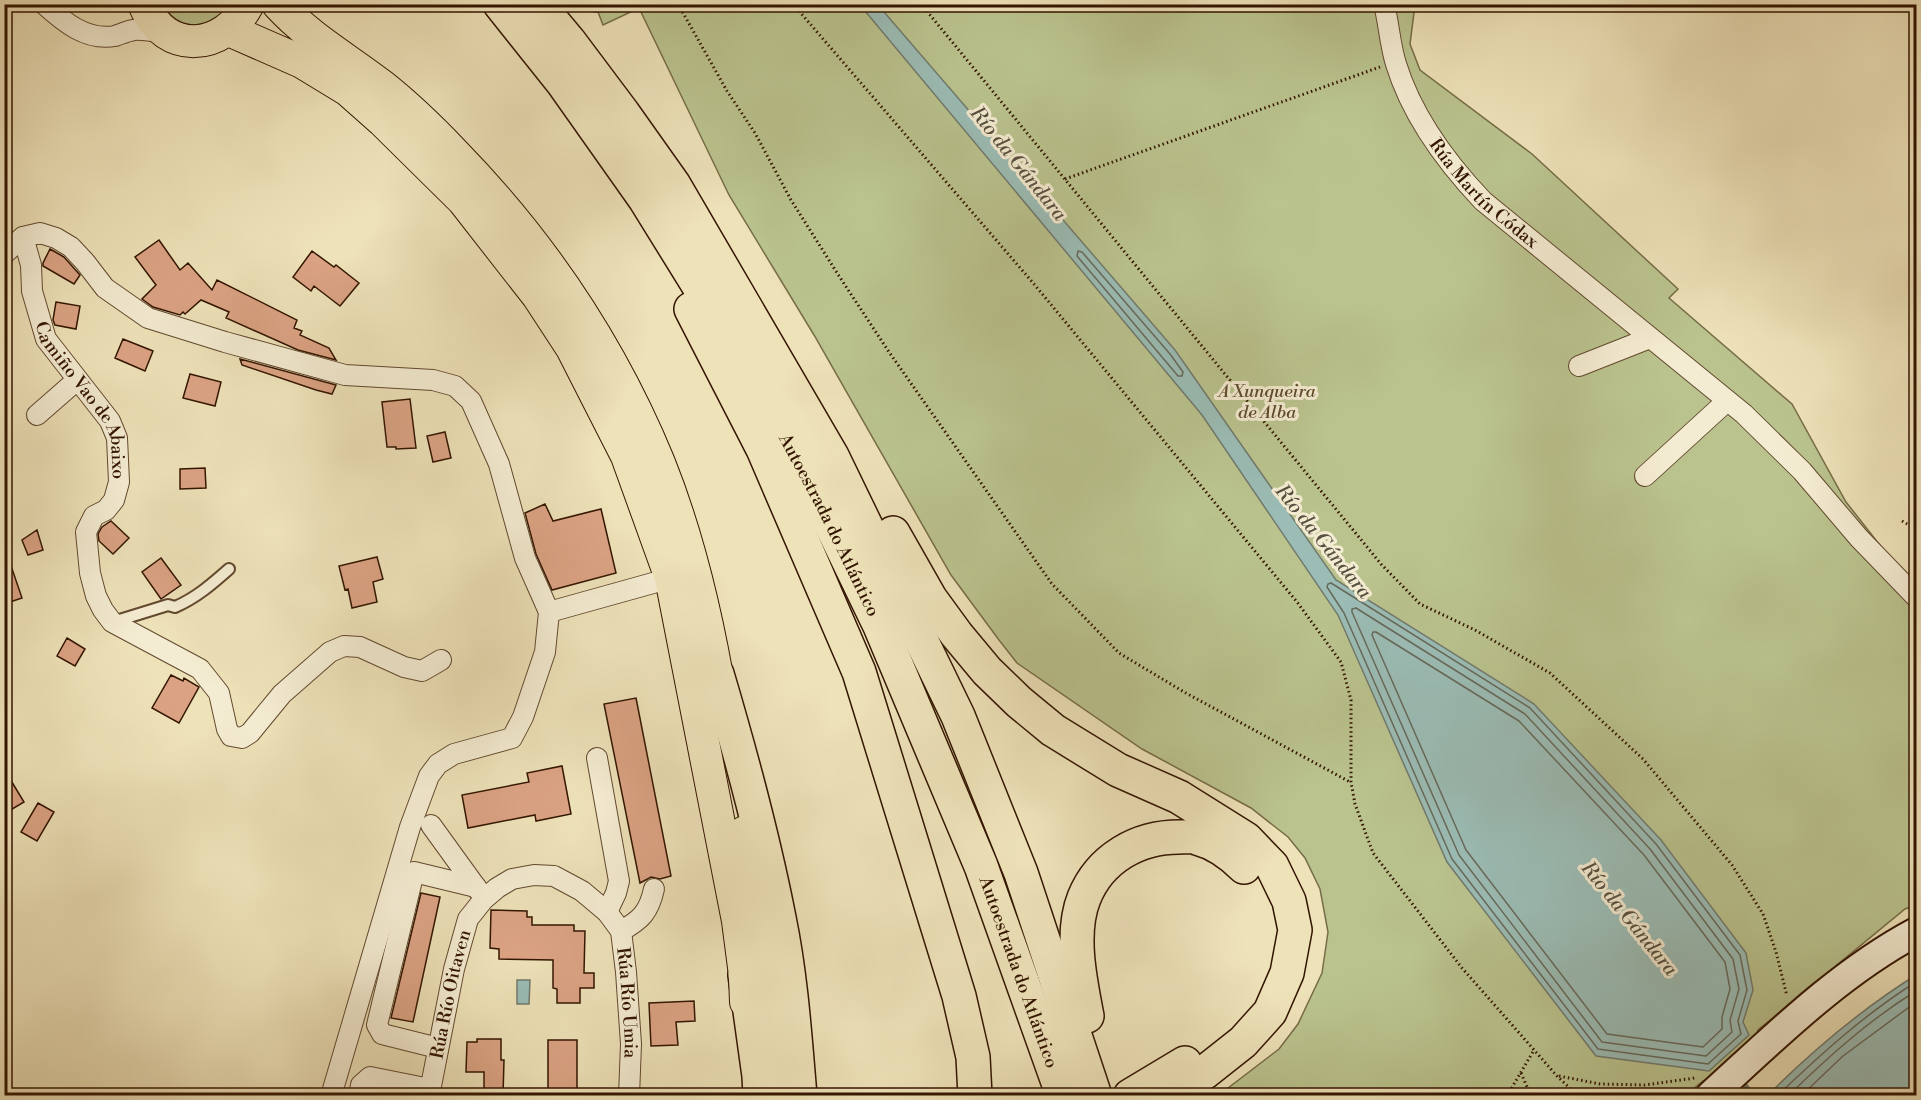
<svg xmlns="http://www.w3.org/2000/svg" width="1921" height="1100" font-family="'Libre Bodoni',serif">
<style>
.green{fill:#bac38e;stroke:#766c47;stroke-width:1.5}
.water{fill:#9bbdb6;stroke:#717a6d;stroke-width:1.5}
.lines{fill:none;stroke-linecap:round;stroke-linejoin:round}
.shore{stroke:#67695b;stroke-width:1.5}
.stream{stroke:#717a6d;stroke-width:5}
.building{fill:#dba384;stroke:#331500;stroke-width:1.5}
.lane-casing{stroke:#62482e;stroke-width:14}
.street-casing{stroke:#62482e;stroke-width:22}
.secondary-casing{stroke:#331500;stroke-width:32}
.primary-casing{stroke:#331500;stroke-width:34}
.highway-casing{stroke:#331500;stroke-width:36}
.path{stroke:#331500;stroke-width:3;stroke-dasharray:1.5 3;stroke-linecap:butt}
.lane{stroke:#f4ecd2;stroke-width:10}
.street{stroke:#f4ecd2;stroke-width:20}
.secondary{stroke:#f4ecd2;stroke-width:28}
.primary{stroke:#eee2b9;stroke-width:32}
.highway{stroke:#eee2b9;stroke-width:33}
.labels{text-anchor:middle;stroke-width:6;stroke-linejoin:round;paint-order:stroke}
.street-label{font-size:18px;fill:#331500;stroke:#f4ecd2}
.park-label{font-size:18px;font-style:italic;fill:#5c492b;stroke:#f4ecd2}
.water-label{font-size:20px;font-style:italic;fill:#575040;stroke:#f4ecd2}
</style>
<rect width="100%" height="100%" fill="#eee2b9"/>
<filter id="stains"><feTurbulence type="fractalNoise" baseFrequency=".00333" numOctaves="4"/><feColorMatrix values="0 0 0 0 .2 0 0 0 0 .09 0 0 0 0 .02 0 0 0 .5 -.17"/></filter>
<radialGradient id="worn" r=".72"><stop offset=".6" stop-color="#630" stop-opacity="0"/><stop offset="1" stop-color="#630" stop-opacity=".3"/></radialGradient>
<path class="green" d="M164 5H230C216 30 177 33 164 5Z
M593 5H1415L1410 44 1420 70 1532 154 1678 289 1669 298 1792 404 1846 502 1890 558 1916 585V905L1905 909 1758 1030 1756 1038 1713 1077 1703 1081 1686 1095H1219L1279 1049 1298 1024 1322 973 1328 932 1320 889 1305 858 1288 837 1251 808 1142 749 1017 663 999 640 951 575 814 335 729 195 639 8 603 25 598 12H594Z"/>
<path class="water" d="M860 5H878L1175 350 1336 580 1534 704 1661 840 1746 953 1753 990 1743 1022 1749 1035 1709 1071 1596 1056 1447 862 1338 615 1202 415Z
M1916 975V1095H1768C1813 1050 1862 1009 1916 975Z
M517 980H530L529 1004H517Z"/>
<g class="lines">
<path class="shore" d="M1078 251 1082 252 1170 354 1183 372 1182 376H1178L1077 256Z
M1328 584 1331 583 1530 708 1656 844 1740 955 1747 990 1738 1021 1741 1034 1708 1064 1598 1049 1452 859 1344 613 1327 587Z
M1356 608 1525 714 1650 849 1733 959 1739 989 1730 1020 1732 1032 1706 1056 1602 1042 1459 855 1352 612V609Z
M1373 632H1376L1519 721 1644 855 1725 962 1730 989 1722 1017V1029L1703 1047 1607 1034 1466 850 1372 635Z
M1777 1096C1821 1054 1865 1014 1916 982
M1788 1096C1828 1057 1869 1020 1916 991
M1801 1096 1843 1056 1916 1002"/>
<path class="stream" d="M1740 1079 1754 1096"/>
</g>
<path class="building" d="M159 240 180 270 188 263 212 290 217 280 297 320 294 328 302 331 300 335 329 348 336 360 298 350 226 318 229 312 201 300 185 314 183 312 180 315 153 307 142 299 156 285 135 257Z
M50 249 64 257 80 275 74 284 43 266V263Z
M312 251 334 267 336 265 359 283 340 306 314 286 311 291 293 277Z
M56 302 80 306 76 329 55 325 53 320Z
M123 339 153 351 145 371 115 358Z
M240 359 336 385 332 394 316 390 242 365Z
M190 374 221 382 215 406 183 398Z
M410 399 416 448 396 449V447H387L382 402Z
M445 432 451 458 433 462 427 436Z
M205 468 206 488 180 489V469Z
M545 504 553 521 601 509 616 573 552 590 536 554 525 513Z
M111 521 129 538 113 554 99 541 98 534 102 527Z
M37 530 43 550 28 555 22 540Z
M7 554 22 598 4 604V555Z
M377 557 383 579 373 582 377 602 352 608 348 589 345 590 339 566Z
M161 558 181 585 161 599 142 572Z
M67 638 85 649 75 666 57 656Z
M171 675 183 681 184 678 199 687 179 723 152 708Z
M636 698 671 876 660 879 651 877 640 883 604 704Z
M562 766 571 814 536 821 535 815 468 828 462 795 529 782 527 773Z
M4 769 24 802 4 814Z
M38 803 54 812 37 841 21 832Z
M421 893 440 897 413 1022 391 1018Z
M491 910 527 911V917H532V925H574V931H585L584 973H594V988H580V1003H557V989L553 988V960L499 959V949L490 948Z
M694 1001 695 1021 676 1022 678 1045 651 1046 649 1003Z
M477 1039H501V1060H504L503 1095H484V1072H466L467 1042H477Z
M548 1040H577V1095H548Z"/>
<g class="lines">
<g class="lane-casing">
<path id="lane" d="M113 622 168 605 175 607C196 598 212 584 229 569"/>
</g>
<g class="street-casing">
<g id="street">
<path d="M44 4C64 22 86 41 115 36 121 34 127 31 134 30 144 29 156 32 167 33"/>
<path id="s1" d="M1384 4C1389 24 1390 45 1396 64 1412 116 1446 162 1483 201L1744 414 1802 471 1859 538 1916 597"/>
<path id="s2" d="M23 237 31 265 32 291 46 339 110 421 117 438 119 482 114 500 106 510 94 516 86 532 90 573 96 596 103 610 112 622 200 669 219 693 227 729 231 736 242 738 250 733 282 694 330 652 344 646 360 647 404 667 422 671 441 660"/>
<path d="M4 254 23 237 40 233 56 238 71 247 85 262 105 288 148 318 225 342 345 375 433 380 455 386 471 401 499 464 525 558 549 612 671 578"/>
<path d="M1579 366 1650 338"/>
<path d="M37 415 77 380"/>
<path d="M1645 476 1727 401"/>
<path d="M597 758 619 881 616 893 607 912"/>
<path d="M431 825 478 890"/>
<path d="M621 931C641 920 649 912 654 889"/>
<path d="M438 1048 382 1034 377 1025 414 872 476 887"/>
<path d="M331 1096 410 827 429 776 438 764 454 754 512 738 523 717 545 652 549 612"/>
<path d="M359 1096 361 1085 370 1077 430 1089"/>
<path id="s3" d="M429 1096 454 969 468 919 484 899 497 888 512 879 534 875 554 876 582 891 607 912 621 931 626 972 631 1044 629 1096"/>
</g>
</g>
<g class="secondary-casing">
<path id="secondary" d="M1710 1096C1775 1037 1839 973 1916 932"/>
</g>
<g class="primary-casing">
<path id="primary" d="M144 4C165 56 224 51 248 4
M278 4C308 37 347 59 382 86 406 105 430 128 452 151 540 241 611 346 659 463 689 538 708 620 721 700
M229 30 302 62 348 90 383 121 463 200 538 296 572 348 627 456 671 578 738 921 745 975 746 1002
M745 832 761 916 774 1020 778 1096"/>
</g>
<g class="highway-casing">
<g id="highway">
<path id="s4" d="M500 4 563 83 645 199 736 346 822 506 880 626 981 866 1063 1096"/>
<path d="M538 4 569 41 623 113 674 185 832 456 958 716 1021 873 1095 1096"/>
<path d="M691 309 763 449 859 672 959 996 973 1057 975 1096"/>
<path d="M893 533 930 598 957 635 987 671 1019 702 1053 730 1118 770 1179 797 1246 839 1272 866 1289 901 1295 930 1287 973 1270 1012 1243 1042 1205 1072 1169 1096"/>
<path d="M717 674C741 755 763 836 779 918 791 976 795 1037 800 1096"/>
<path d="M745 975 759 1076 760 1096"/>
<path d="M1087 1016C1080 980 1070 933 1084 898 1100 858 1138 837 1179 837 1185 837 1192 836 1197 838 1216 843 1231 854 1244 867"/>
<path d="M1130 1096 1185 1063"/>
</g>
</g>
<path class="path" d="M678 4 727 91 755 133 791 200 839 276 889 352 1052 584 1119 653 1184 692 1350 782
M793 4 1034 284 1297 602 1341 662 1351 700V782L1355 804 1373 853 1462 968 1557 1076 1578 1096
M921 4 1381 564 1420 604 1475 630 1550 673 1643 759 1732 865 1763 914 1776 952 1787 996
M1065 179 1380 67
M1902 521 1916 529
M1521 1073 1531 1096
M1559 1076 1600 1084 1645 1085 1695 1078
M1507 1096 1534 1050"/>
<use href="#lane" class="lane"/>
<use href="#street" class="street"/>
<use href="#secondary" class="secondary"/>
<use href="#primary" class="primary"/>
<use href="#highway" class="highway"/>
</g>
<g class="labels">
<g class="street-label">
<text dy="6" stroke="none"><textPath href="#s1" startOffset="220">Rúa Martín Códax</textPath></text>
<text dy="6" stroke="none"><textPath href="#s2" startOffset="178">Camiño Vao de Abaixo</textPath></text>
<text dy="6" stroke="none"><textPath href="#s4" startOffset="618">Autoestrada do Atlántico</textPath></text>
<text dy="6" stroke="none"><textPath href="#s4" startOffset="1104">Autoestrada do Atlántico</textPath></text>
<text dy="6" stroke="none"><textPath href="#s3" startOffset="104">Rúa Río Oitaven</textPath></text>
<text dy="6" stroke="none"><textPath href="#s3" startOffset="444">Rúa Río Umia</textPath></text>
</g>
<g class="park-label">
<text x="1267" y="397">A Xunqueira<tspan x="1267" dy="21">de Alba</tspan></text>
</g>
<g class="water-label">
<text transform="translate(1019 163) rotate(51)" y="7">Río da Gándara</text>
<text transform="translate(1324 541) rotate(51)" y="7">Río da Gándara</text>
<text transform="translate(1630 918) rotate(51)" y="7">Río da Gándara</text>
</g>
</g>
<rect width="1921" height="1100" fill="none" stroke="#eee2b9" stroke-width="24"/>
<rect x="6" y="6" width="1909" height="1088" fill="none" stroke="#331500" stroke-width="3"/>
<rect x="12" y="12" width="1897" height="1076" fill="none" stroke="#331500" stroke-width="1.5"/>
<rect width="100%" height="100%" filter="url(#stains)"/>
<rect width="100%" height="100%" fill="url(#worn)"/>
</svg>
